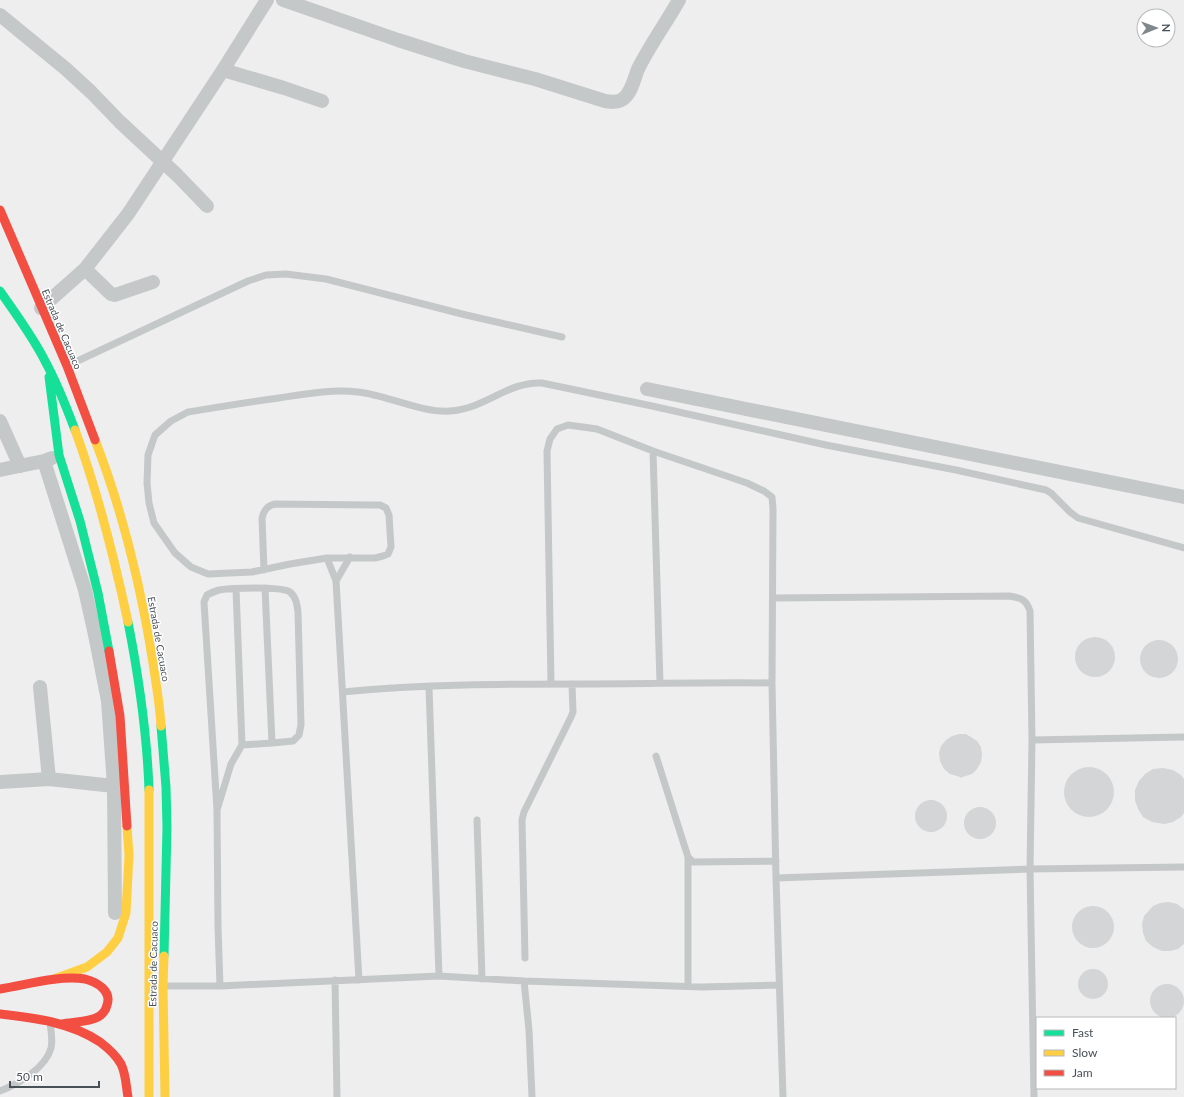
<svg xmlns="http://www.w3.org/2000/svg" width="1184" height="1097" font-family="Lato,sans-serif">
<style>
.building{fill:#d4d5d6}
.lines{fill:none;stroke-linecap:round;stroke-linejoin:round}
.lane{stroke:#c5c8c9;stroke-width:7}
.street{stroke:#c5c8c9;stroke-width:14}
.fast{stroke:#16e098;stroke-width:9}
.slow{stroke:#ffcf43;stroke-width:9}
.jam{stroke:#f24e42;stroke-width:9}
.labels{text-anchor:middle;stroke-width:3;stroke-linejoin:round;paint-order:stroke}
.street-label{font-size:10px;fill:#475158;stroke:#fff}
</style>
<rect width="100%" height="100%" fill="#eee"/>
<path class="building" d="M1075 657a20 20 0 1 1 40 0a20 20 0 1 1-40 0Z
M1140 659a19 19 0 1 1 38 0a19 19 0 1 1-38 0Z
M959 734H966L977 741 981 747 982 755 981 762 977 769 972 774 960 778V777L950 774 944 769 940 761 939 753 941 746 946 740 952 736Z
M1064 792a25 25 0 1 1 50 0a25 25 0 1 1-50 0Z
M1163 768 1173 770 1181 775 1184 779V813L1181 817 1173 822 1164 824 1152 822 1143 817 1138 809 1135 800V790L1139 781 1145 774 1153 769Z
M915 816a16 16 0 1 1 32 0a16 16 0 1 1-32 0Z
M964 823a16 16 0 1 1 32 0a16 16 0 1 1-32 0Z
M1169 902 1177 904 1184 909V944L1178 949 1170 951H1162L1153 947 1146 941 1143 933 1142 924 1144 916 1153 906 1160 903Z
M1072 927a21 21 0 1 1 42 0a21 21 0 1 1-42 0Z
M1078 984a15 15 0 1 1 30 0a15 15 0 1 1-30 0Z
M1150 1001a17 17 0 1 1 34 0a17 17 0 1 1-34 0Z"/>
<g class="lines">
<path class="lane" d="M69 365 248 281 266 275 286 274 326 279 466 315 562 337
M653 451 660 683
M327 558 336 581 359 980
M264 570 262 518C264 510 267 506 275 504L372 505H380L386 508 389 515 391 547 388 554 383 556 375 558H327L290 564 252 572 208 574 191 567 175 553 154 523 149 503 147 483 148 455 155 435 171 421 188 412C219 407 249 402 279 398 305 394 331 389 358 392 387 395 421 413 450 411 485 409 508 381 542 383L652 406 826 445 956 470 1046 490 1051 493 1070 512 1078 518 1184 548
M336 581 350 557
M265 588 272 743
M236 589 242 745
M773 598 1009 596C1021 598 1026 599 1030 611L1032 740 1030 869 1034 1097
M551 684 547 451 550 439 557 429 568 425 597 429 653 451 747 483 764 491 772 497 773 509 772 683 776 878 783 1097
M429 687 439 976
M343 692C424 684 506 684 587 684 648 684 710 682 772 683
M1032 740 1184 737
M656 756 688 857 693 862 776 861
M217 810 231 764 242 745 272 743 293 741 299 735 301 725 298 612C297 604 296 597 290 592 281 586 230 588 219 590 215 591 211 593 207 595L204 602 217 810 218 927 220 986
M477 820 482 979
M688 857V986
M776 878 1030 869 1184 867
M525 958 522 820 524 812 571 717 573 712 572 684
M335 980 337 1097
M524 981 529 1030 532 1097
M165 986H220L439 976 524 981 702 987 779 985
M0 1091C18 1084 46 1068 51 1048 53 1039 51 1031 50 1023"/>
<path class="street" d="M283 0 398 40 464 61 535 79 605 101C611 102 617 103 623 99 632 92 634 79 638 69 650 45 666 23 679 0
M0 15 66 69 91 92 120 122 177 175 207 206
M223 70 284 88 322 101
M85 269 111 294 115 295 153 282
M41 308 85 269 128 214 223 70 267 0
M647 389 1184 497
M0 421 20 466
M44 461 85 590 95 635 108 701 114 786 115 913
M0 470 44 461 52 458
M40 687 49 779
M0 782 49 779 114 786"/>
<path class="fast" d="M0 291C15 313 33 337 45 361 57 383 66 406 75 430
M49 377 59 455 80 521 98 593 109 651
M128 622C139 678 147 733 149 790
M161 726 166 787 167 827 164 956"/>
<path class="slow" d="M75 430C98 492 114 557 128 622
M95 440C123 512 141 587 153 663 156 684 160 705 161 726
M164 956 163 986 165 1097
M54 979 87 967 107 952 118 938 126 913 129 855 127 826
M149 1097V790"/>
<path class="jam" d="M0 210 67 366 95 440
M109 651 120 716 127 826
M0 989C26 985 58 975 85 979 97 982 112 991 107 1005 106 1010 102 1015 98 1017 89 1022 72 1022 62 1024
M0 1014C35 1018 70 1022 100 1042 108 1048 116 1055 121 1064 126 1074 126 1086 128 1097"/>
</g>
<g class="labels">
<g class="street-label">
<text transform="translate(62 329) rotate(67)" y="4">Estrada de Cacuaco</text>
<text transform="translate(159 639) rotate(80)" y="4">Estrada de Cacuaco</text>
<text transform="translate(153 964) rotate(-89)" y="4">Estrada de Cacuaco</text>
</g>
</g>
<rect x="1036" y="1017" width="140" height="72" fill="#ffffff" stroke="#b5b9bc"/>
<rect x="1044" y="1030" width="20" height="6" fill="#16e098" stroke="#b5b9bc"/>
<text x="1072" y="1037" font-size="12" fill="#475158">Fast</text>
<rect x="1044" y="1050" width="20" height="6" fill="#ffcf43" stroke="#b5b9bc"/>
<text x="1072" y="1057" font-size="12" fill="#475158">Slow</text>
<rect x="1044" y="1070" width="20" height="6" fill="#f24e42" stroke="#b5b9bc"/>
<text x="1072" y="1077" font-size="12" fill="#475158">Jam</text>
<g transform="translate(1156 28) rotate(89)"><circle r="19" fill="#ffffff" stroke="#b5b9bc"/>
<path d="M0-3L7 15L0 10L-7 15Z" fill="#81888c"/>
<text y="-6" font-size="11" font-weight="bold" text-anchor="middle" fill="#475158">N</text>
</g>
<path d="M10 1081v6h89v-6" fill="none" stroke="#475158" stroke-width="2"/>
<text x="16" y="1081" font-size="12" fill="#475158" stroke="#ffffff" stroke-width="3" paint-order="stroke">50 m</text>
</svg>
